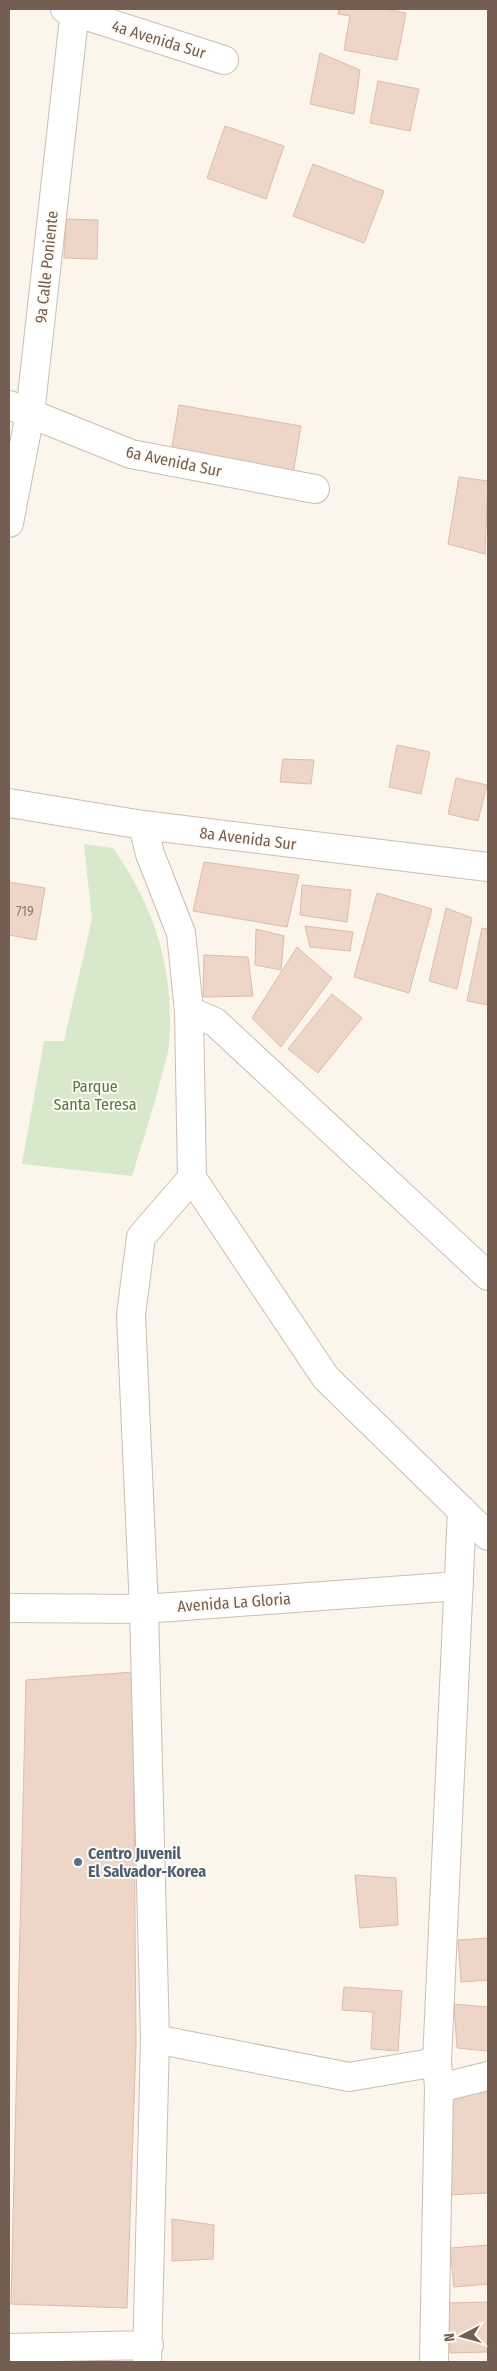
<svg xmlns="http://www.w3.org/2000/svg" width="497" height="2371" font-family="'Fira Sans Condensed',sans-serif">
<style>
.green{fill:#d7e8cb}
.building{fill:#edd5c7;stroke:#debca9}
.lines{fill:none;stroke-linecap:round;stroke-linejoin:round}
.minor-casing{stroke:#ccbdb3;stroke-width:30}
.minor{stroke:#fff;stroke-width:28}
.service-dot{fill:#5c6f8a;stroke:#fdf9f3;stroke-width:2}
.labels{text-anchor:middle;stroke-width:4;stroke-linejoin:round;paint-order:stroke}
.number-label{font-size:14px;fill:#927b6e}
.street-label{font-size:16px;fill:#745d51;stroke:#fdf9f3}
.park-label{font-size:16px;fill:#59784a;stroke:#fdf9f3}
.service-label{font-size:16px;font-weight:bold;fill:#4e5e75;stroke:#fdf9f3;text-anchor:start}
</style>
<rect width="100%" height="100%" fill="#fbf5ec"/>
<path class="green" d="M84 844 113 848C155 908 175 970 169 1044 168 1055 164 1067 161 1078 153 1111 142 1143 132 1176L22 1164 44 1041H64L92 919Z"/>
<path class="building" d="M339 9H385L406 13 397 60 344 50 350 16 338 14Z
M320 53 360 70 354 114 310 104Z
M378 81 419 89 410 131 370 123Z
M225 126 284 146 266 199 207 178Z
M313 164 384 191 364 243 293 216Z
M66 219 98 220 97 259 64 258Z
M179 405 301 426 293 474 171 453Z
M459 477 488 481 485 554 448 544Z
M397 745 430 752 421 794 389 787Z
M283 759 314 760 311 784 280 782Z
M456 778 487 785 478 821 448 814Z
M204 862 299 875 287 927 193 911Z
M9 882 45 888 36 940 9 935Z
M302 885 351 890 347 922 300 915Z
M377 893 432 909 409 993 354 977Z
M446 908 472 918 457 989 429 981Z
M305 926 353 932 350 951 310 947Z
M482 928 488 929V1005L467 1001Z
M256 929 284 936 281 970 255 965Z
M297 947 332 978 281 1047 252 1018Z
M204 955 248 957 253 996 203 997Z
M332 994 362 1018 318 1073 288 1049Z
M133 1672 136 2044 127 2308 11 2304 26 1680Z
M355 1875 396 1878 398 1925 360 1928Z
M488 1938V1980L461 1982 458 1940Z
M344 1987 402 1991 398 2051 371 2049 373 2012 342 2010Z
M454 2004 488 2007V2051L457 2048Z
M488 2091V2193L448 2195 447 2094Z
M172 2219 214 2225 213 2259 172 2261Z
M488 2245V2284L454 2287 450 2248Z
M488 2302V2352L450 2353 448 2303Z"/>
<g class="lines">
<g class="minor-casing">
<path id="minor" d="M65 9 224 60
M9 405 131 454 315 489
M9 523 30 414 75 9
M9 803 143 825 488 867
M143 825 150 854 181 933 189 1011 192 1178 141 1237 131 1315 144 1609 155 2039 147 2362
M189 1011 215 1022 488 1276
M192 1178 326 1378 488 1536
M9 1608 144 1609 459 1586
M155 2039 349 2077 437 2062
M439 2088 488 2076
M9 2348 149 2345
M434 2362 439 2088 437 2062 462 1510"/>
</g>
<use href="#minor" class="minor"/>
</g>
<circle class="service-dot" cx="78" cy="1862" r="5"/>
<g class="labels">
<g class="number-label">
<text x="25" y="916">719</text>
</g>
<g class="street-label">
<text transform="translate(159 39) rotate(17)" y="6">4a Avenida Sur</text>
<text transform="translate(46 267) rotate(-84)" y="6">9a Calle Poniente</text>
<text transform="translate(174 461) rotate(12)" y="6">6a Avenida Sur</text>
<text transform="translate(248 838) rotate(7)" y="6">8a Avenida Sur</text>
<text transform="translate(234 1602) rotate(-4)" y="6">Avenida La Gloria</text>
</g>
<g class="park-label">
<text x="95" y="1092">Parque<tspan x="95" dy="18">Santa Teresa</tspan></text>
</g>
<g class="service-label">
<text x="88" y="1859">Centro Juvenil<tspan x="88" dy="18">El Salvador-Korea</tspan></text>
</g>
</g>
<rect width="497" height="2371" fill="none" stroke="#745d51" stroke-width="20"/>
<g transform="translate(462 2336) rotate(264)" stroke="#fdf9f3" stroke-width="4" paint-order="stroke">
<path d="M0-4L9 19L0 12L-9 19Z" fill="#745d51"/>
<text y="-8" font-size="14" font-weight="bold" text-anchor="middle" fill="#745d51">N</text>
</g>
</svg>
